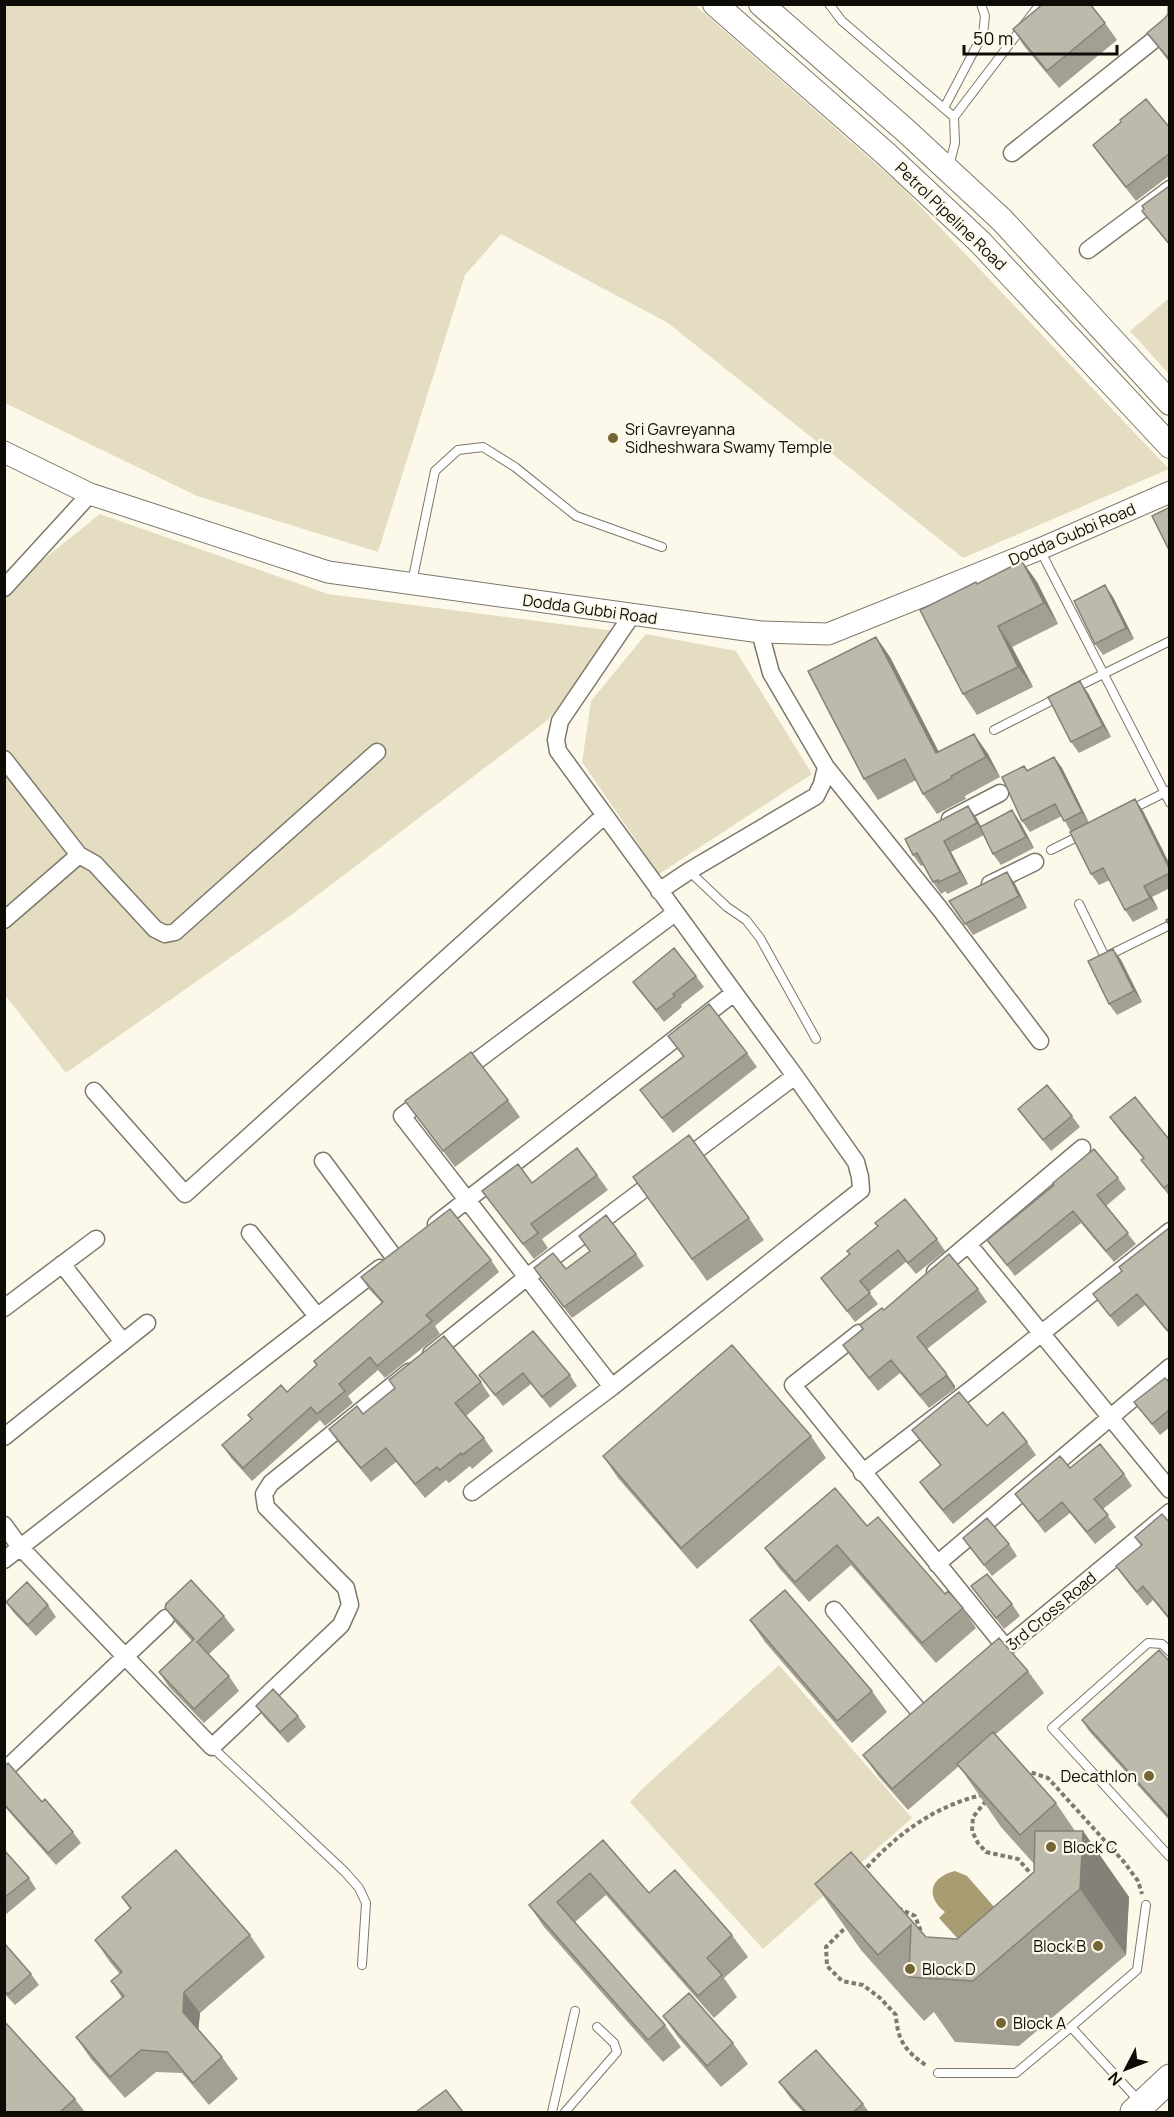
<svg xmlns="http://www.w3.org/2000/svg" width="1174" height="2117" font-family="Manrope,sans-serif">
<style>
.green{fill:#e5ddc1}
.water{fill:#a79c72}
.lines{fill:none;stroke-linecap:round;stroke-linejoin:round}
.service-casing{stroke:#7c786b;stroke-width:10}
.minor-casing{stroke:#7c786b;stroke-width:19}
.tertiary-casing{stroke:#7c786b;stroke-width:23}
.secondary-casing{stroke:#7c786b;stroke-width:26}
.primary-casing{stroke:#7c786b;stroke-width:29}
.path{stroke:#7d7a71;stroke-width:4;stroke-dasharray:4.5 3;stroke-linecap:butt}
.service{stroke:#fff;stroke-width:8}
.minor{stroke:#fff;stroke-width:16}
.tertiary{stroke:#fff;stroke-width:21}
.secondary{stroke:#fff;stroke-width:24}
.primary{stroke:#fff;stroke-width:27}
.wall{fill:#a39f93}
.shaded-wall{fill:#848278}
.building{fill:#bdb9ab;stroke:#848278;stroke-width:1.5}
.poi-dot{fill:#746633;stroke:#fdf9ea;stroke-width:2}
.labels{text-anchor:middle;stroke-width:4.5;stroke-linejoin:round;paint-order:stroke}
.street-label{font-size:16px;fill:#0d0c07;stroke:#fdf9ea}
.poi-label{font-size:16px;fill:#0d0c07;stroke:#fdf9ea;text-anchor:start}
</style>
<rect width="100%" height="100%" fill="#fdf9ea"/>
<path class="green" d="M4 5H695L900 185 1169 469 963 558 668 323 501 234 465 275 378 552 197 496 5 403Z
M1169 298V374L1130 331Z
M100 514 328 594 615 631 549 719 294 913 66 1073 5 995V590Z
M646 634 736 651 812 774 659 874 582 762 591 701Z
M779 1665 912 1818 763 1949 630 1802 643 1788Z"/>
<path class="water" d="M955 1871 967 1876 1003 1917 968 1950 939 1918 945 1912C925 1896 930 1877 955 1871Z"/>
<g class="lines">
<g class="service-casing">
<path id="service" d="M829 4 842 21 954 117 955 143 949 166
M944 108 983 34 985 16 981 4
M954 117 1040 4
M1040 550 1170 803
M412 582 435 471 458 450 483 447 515 467 576 516 662 547
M1073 689 1170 641
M994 730 1059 697
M1130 810 1170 790
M1051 850 1083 834
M689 871 727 907 746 920 760 938 816 1039
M1079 904 1105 957 1170 925
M1170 1652 1162 1644 1148 1643 1052 1728 1170 1857
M212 1747 345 1872 359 1888 366 1903 362 1965
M1071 2027 1137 1970 1146 1905
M938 2073H1016L1071 2027 1140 2102
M552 2112 575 2011
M565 2112 617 2052 614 2043 597 2027"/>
</g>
<g class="minor-casing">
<path id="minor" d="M1012 153 1170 27
M1088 250 1170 189
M4 588 90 494
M4 759 79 855 95 864 155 929 165 934 175 932 377 752
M826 767 940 909 1040 1041
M950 819 1000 793
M990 884 1035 862
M659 891 689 871 816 796 822 784 826 767 771 673 760 632
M4 920 79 855
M459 1074 675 913
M94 1091 185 1194 605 815
M429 1096 402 1116 612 1387
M323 1161 394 1257
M681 1162 795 1076
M436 1224 734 993
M250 1233 317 1316
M969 1245 1170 1490
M62 1264 123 1342
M935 1272 1082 1148
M4 1308 96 1239
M859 1333 793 1385 1006 1648
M431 1354 527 1277 660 1177
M4 1437 147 1323
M862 1473 974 1387 1170 1231
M472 1492 612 1387 861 1190 860 1177 856 1162 795 1076 558 751 556 740 560 721 632 615
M4 1525 20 1547 212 1747 341 1625 350 1605 346 1588 266 1507 264 1494 271 1483 409 1372
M4 1560 380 1268
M937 1564 1170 1367
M834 1610 924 1717
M997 1655 1170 1512
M4 1771 166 1618"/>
</g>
<g class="tertiary-casing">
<path id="tertiary" d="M4 452 90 494 328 572 760 632 828 634 1040 549 1170 492"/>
</g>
<g class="secondary-casing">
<path id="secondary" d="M715 4 885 153 980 242 1170 446
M761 4 905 130 1002 220 1170 403"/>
</g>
<g class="primary-casing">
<path id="primary" d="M1134 2112 1170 2078"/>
</g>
<path class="path" d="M1025 1775 1030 1772 1048 1778 1124 1862 1138 1881 1142 1894
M986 1801 973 1817 972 1831 978 1843 986 1852 1018 1859 1032 1875V1879
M862 1873C894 1836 934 1806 982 1795
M898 1908 915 1916 922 1934
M849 1924 826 1947 827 1966 842 1981 863 1985 880 1998 896 2015C897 2040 906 2052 927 2066"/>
<use href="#service" class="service"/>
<use href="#minor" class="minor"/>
<use href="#tertiary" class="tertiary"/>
<use href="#secondary" class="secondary"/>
<use href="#primary" class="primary"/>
</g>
<path class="wall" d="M1170 6V63L1147 33 1165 18 1168 14Z
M1105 23 1117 40 1059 88 1024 46 1013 29Z
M1121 122 1170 128V175L1136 201 1103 159 1093 145Z
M1170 189V246L1142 211Z
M1022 561 1037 582 1058 624 1012 647 1033 687 977 715 963 694 977 584Z
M1113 597 1134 639 1103 655 1095 644Z
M876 637 890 657 939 752 974 734 988 754 1000 777 965 796 966 799 937 814 923 794 916 780 878 800 864 779Z
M1088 693 1111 737 1079 753 1071 742Z
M1054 757 1062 768 1089 823 1135 799 1143 811 1170 865V888L1152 897 1158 909 1133 922 1125 910 1110 880 1099 885 1091 874 1071 832 1062 816 1030 832 1022 821 1027 770Z
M976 817 981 826 1020 822 1034 848 1001 865 993 854 984 835 951 852 968 884 947 894 946 891 941 894 933 882 924 865 921 866 913 855Z
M1007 872 1015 884 1027 908 973 935 949 901Z
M1113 949 1121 960 1142 1002 1117 1015 1109 1004Z
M696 976 704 987 681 1005 682 1007 664 1022 633 982Z
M668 1036 747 1053 757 1067 673 1133 640 1090 683 1057Z
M508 1100 520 1117 455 1167 405 1101Z
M1018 1109 1072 1116 1080 1127 1051 1151Z
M1110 1117 1168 1138 1170 1137V1197L1141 1160 1143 1158 1120 1131Z
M597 1175 608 1190 542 1239 548 1248 534 1259 482 1191 532 1183Z
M633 1177 749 1218 764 1240 707 1281Z
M1118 1178 1126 1189 1106 1206 1136 1244 1114 1262 1081 1223 1015 1276 987 1240Z
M1170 1226V1335L1145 1305 1118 1327 1093 1294 1122 1271 1169 1228Z
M579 1236 636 1254 644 1266 572 1318 534 1268 566 1269 590 1251Z
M937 1239 945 1251 916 1274 906 1262 869 1292 878 1304 855 1322 821 1278 849 1254Z
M491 1260 499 1272 435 1326 440 1334 385 1378 378 1370 348 1396 353 1403 325 1426 320 1420 252 1481 231 1458 222 1445 252 1419 248 1415 287 1392 317 1365 314 1361 382 1303 369 1289 361 1277Z
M978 1289 987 1302 927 1349 955 1386V1389L929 1408 900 1373 878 1391 852 1358 843 1345 862 1329 884 1310Z
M533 1331 570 1375 577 1386 550 1408 531 1384 503 1406 479 1375Z
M389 1380 481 1382 490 1396 466 1416 484 1438 493 1451 472 1469 470 1466 449 1483 446 1480 425 1498 396 1462 371 1482 338 1442 329 1429 363 1414 395 1389Z
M1170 1383V1427L1160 1435 1134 1402Z
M987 1426 1027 1442 1036 1455 953 1524 929 1495 920 1482 940 1465 922 1443 912 1430Z
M811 1436 826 1458 697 1569 618 1478 603 1456Z
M1070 1468 1124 1474 1132 1486 1103 1509 1116 1527 1095 1544 1070 1513 1045 1533 1015 1494Z
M1170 1523V1621L1153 1600 1147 1606 1126 1580 1116 1566 1141 1546 1135 1537Z
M867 1526 945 1594 963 1608 976 1628 936 1663 851 1565 809 1602 779 1568 765 1548Z
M963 1538 1009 1544 1017 1556 992 1576Z
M971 1586 1012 1604 1020 1616 1004 1629Z
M6 1602 48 1605 56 1617 36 1636 14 1613Z
M165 1608 224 1616 235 1630 209 1654 229 1676 239 1691 204 1723 169 1687 159 1672 192 1641 175 1622Z
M750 1620 872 1691 887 1712 852 1743 765 1642Z
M1170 1662V1821L1089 1731 1082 1720Z
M1028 1671 1044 1693 995 1735 1056 1803 1075 1831H1083L1129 1897 1126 1955 1019 2046 955 2042 934 2012 924 2021 861 1950 815 1884 851 1852 926 1937 957 1939 1034 1872 1035 1865 1001 1827 959 1766 908 1810 879 1777 863 1755Z
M256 1706 298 1716 306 1727 288 1743 264 1717Z
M4 1766 73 1832 81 1843 56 1865 4 1806Z
M603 1840 649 1893 732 1935 748 1957 724 1978 737 1997 714 2018 606 1895 575 1922 665 2025 681 2047 663 2062 544 1927 529 1905Z
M4 1850 29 1878 36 1889 4 1916Z
M122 1897 250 1935 265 1957 200 2013 198 2030 222 2057 238 2079 209 2105 182 2073 156 2072 125 2098 91 2059 76 2037 122 1998 111 1981 120 1974 110 1962 95 1940 130 1909Z
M4 1945 31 1974 39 1985 15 2005 4 1993Z
M663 2016 733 2043 748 2064 721 2087 678 2037Z
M779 2082 863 2104 869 2112H803L791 2099Z
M75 2099 85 2112H4Z"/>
<path class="shaded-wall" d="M1022 561 1037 582 1058 624 1044 603Z
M1105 585 1113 597 1134 639 1126 628Z
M998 626 1012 647 1033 687 1018 667Z
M876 637 890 657 950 774 936 753Z
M1080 681 1088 693 1111 737 1103 726Z
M974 734 988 754 1000 777 986 757Z
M1054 757 1062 768 1089 823 1082 812Z
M1135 799 1143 811 1170 865V870Z
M968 806 976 817 985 835 977 823Z
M1012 810 1020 822 1034 848 1026 837Z
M944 841 951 852 968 884 960 872Z
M1007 872 1015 884 1027 908 1019 896Z
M1144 886 1152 897 1158 909 1150 898Z
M1113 949 1121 960 1142 1002 1134 991Z
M946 1373 955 1386V1389L946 1376Z
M1083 1831 1129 1897 1126 1955 1080 1889Z
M184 1992 200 2013 198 2034 183 2012Z"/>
<path class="building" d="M1043 4H1090L1105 23 1047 71 1013 29Z
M1170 6V60L1147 33 1165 18 1168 14V7Z
M1146 99 1170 128V153L1126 187 1093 145 1121 122 1120 120Z
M1168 187 1170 189V245L1142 211 1144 209 1142 206Z
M1170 507V552L1152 516Z
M1022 561 1044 603 998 626 1018 667 963 694 920 610 976 582 977 584Z
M1105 585 1126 628 1095 644 1074 601Z
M876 637 936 753 974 734 986 757 951 776 952 778 923 794 905 759 864 779 808 671Z
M1080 681 1103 726 1071 742 1048 697Z
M1054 757 1082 812 1064 821 1055 804 1022 821 1002 777 1024 766 1027 771Z
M1135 799 1170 870V873L1144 886 1150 898 1125 910 1103 868 1091 874 1070 832Z
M968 806 977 823 944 841 960 872 939 882 938 880 933 882 917 853 913 855 905 839Z
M1012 810 1026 837 993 854 980 827Z
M1007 872 1019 896 965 924 949 901Z
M1170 918V926L1166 920Z
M674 948 696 976 673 994 675 996 656 1010 633 982Z
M1113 949 1134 991 1109 1004 1088 961Z
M709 1004 747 1053 662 1118 640 1090 684 1056 668 1036Z
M471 1052 508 1100 443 1151 405 1101Z
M1047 1085 1072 1116 1043 1140 1018 1109Z
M1135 1097 1168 1138 1170 1137V1183L1164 1188 1141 1160 1144 1158 1110 1117Z
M689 1135 749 1218 692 1259 633 1177Z
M577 1148 597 1175 531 1224 538 1233 523 1244 482 1191 518 1164 532 1183Z
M1094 1149 1118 1178 1097 1195 1128 1233 1106 1251 1073 1211 1007 1265 987 1240 1054 1185 1053 1183Z
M905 1199 937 1239 908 1263 898 1250 860 1281 870 1293 847 1311 821 1278 850 1254 847 1251 878 1226 875 1223Z
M450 1209 491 1260 426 1315 432 1321 377 1366 370 1357 339 1384 345 1391 317 1414 311 1407 243 1468 222 1445 252 1419 248 1415 281 1385 287 1392 317 1365 314 1361 383 1302 361 1277Z
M606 1215 636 1254 564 1307 534 1268 553 1253 566 1269 590 1251 579 1236Z
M1170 1226V1328L1167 1330 1137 1294 1110 1316 1093 1294 1122 1271 1119 1267 1169 1228Z
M949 1254 978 1289 917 1337 946 1373V1376L920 1395 891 1360 869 1378 843 1345 863 1329 860 1325 882 1308 884 1310Z
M533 1331 570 1375 542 1397 523 1373 495 1395 479 1375Z
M444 1336 481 1382 455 1403 484 1438 462 1455 461 1453 440 1470 437 1467 415 1484 386 1448 361 1468 329 1429 357 1406 363 1414 395 1388 389 1380Z
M732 1345 811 1436 681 1548 603 1456Z
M1165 1378 1170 1383V1409L1152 1424 1134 1402Z
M959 1392 987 1426 1003 1412 1027 1442 943 1510 920 1482 941 1465 912 1430Z
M1100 1444 1124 1474 1094 1499 1108 1515 1087 1532 1062 1502 1038 1522 1015 1494 1060 1456 1070 1468Z
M835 1488 867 1526 878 1517 945 1594 948 1591 963 1608 922 1643 837 1545 795 1582 765 1548Z
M1162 1514 1170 1523V1619L1143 1586 1137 1592 1116 1566 1142 1545 1135 1537Z
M987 1518 1009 1544 984 1565 963 1538Z
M987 1574 1012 1604 996 1618 971 1586Z
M191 1580 224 1616 197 1642 229 1676 194 1709 159 1672 194 1639 165 1608 166 1604Z
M27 1582 48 1605 28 1625 6 1602Z
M785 1590 872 1691 837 1721 750 1620Z
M999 1638 1028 1671 892 1789 863 1755Z
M1159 1650 1170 1662V1818L1082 1720Z
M273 1689 298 1716 280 1732 256 1706Z
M993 1732 1056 1803 1020 1835 957 1764Z
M8 1763 42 1802 45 1799 73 1832 48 1853 4 1804V1766Z
M1035 1831H1083L1080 1889 973 1981 909 1977 911 1925 878 1955 815 1884 851 1852 926 1937 957 1939 1034 1872Z
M603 1840 649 1893 675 1870 732 1935 707 1958 722 1975 698 1996 590 1873 557 1902 665 2025 648 2040 529 1905Z
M4 1850 29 1878 4 1898Z
M176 1850 250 1935 184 1992 183 2012 222 2057 193 2083 167 2052 141 2050 110 2077 76 2037 124 1996 111 1981 122 1972 95 1940 131 1908 122 1897Z
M5 1944 31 1974 8 1994 4 1991V1945Z
M689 1993 733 2043 707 2066 663 2016Z
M4 2021 75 2099 60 2112H4Z
M816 2050 863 2104 853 2112H806L779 2082Z
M446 2090 463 2112H416Z"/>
<g class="poi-dot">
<circle cx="613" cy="438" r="6"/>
<circle cx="1149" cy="1776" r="6"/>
<circle cx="1051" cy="1847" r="6"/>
<circle cx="1098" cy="1946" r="6"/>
<circle cx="910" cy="1969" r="6"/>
<circle cx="1001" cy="2023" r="6"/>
</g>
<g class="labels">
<g class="street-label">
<text transform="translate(951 216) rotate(44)" y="6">Petrol Pipeline Road</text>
<text transform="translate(1072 534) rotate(-23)" y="6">Dodda Gubbi Road</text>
<text transform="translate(590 609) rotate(8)" y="6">Dodda Gubbi Road</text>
<text transform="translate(1051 1611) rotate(-40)" y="6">3rd Cross Road</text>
</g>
<g class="poi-label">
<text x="625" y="435">Sri Gavreyanna<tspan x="625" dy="18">Sidheshwara Swamy Temple</tspan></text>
<text x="1137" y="1782" text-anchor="end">Decathlon</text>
<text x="1063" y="1853">Block C</text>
<text x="1086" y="1952" text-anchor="end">Block B</text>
<text x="922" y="1975">Block D</text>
<text x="1013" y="2029">Block A</text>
</g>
</g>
<rect width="1174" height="2117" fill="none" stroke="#0d0c07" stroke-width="12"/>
<g transform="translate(1126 2069) rotate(228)" stroke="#fdf9ea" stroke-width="4.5" paint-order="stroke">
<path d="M0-4.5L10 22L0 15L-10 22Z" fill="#0d0c07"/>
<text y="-9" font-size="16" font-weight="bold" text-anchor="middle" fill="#0d0c07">N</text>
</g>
<path d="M964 45v9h153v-9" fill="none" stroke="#0d0c07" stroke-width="3"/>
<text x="973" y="45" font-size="18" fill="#0d0c07" stroke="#fdf9ea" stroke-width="4.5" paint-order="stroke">50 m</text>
</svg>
